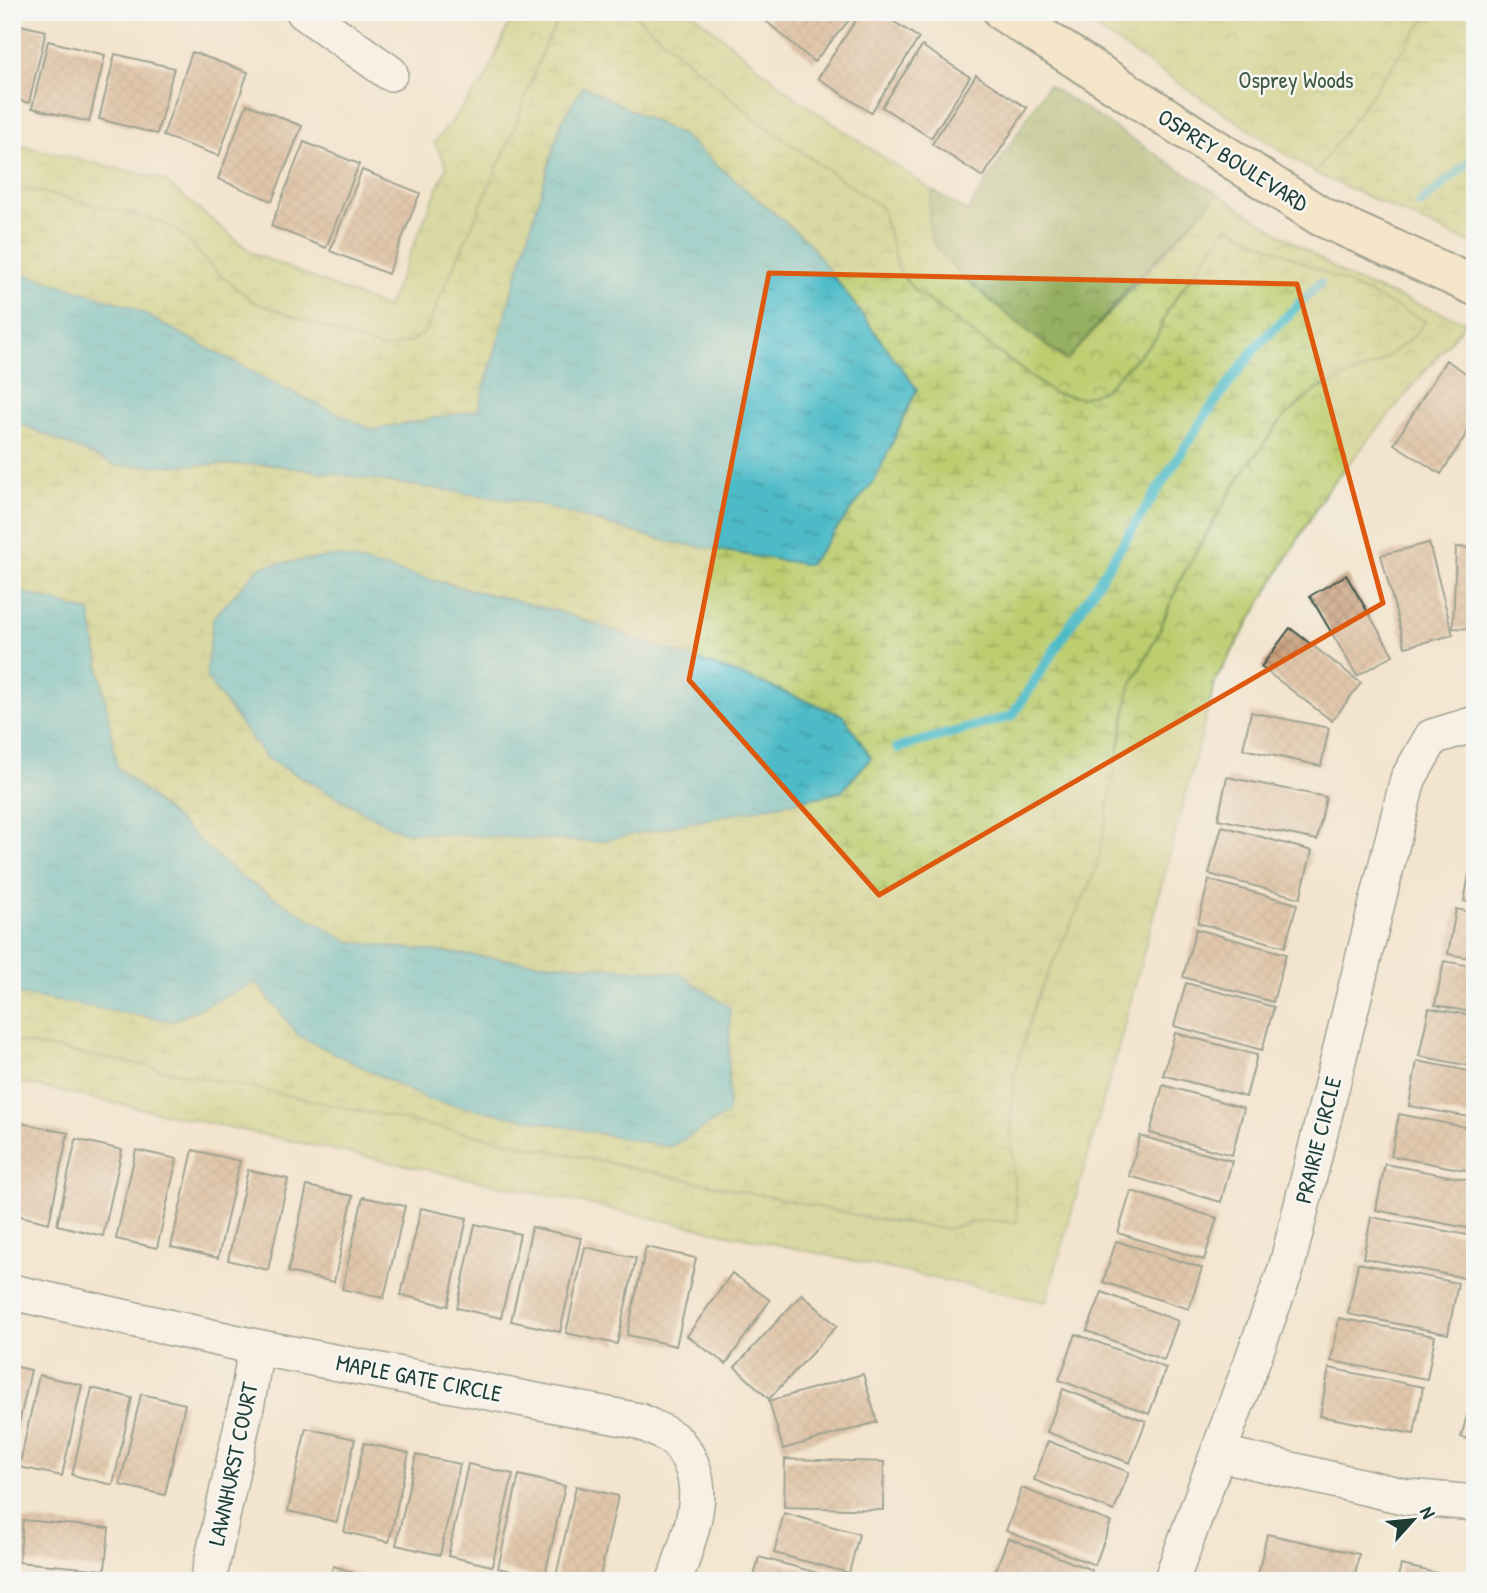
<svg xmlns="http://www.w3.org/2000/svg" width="1487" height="1593" font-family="'Patrick Hand',sans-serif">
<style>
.forest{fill:url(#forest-crowns);stroke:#5a764b;stroke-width:2}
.wetland{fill:url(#wetland-marsh);stroke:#6e8552;stroke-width:2;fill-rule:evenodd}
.park{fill:url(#park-crowns);stroke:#6e8552;stroke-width:2}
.water{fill:url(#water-ripples);stroke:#367c7e;stroke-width:2}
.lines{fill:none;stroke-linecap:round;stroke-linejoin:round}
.stream{stroke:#4ebbc7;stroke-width:10}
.building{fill:url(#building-cross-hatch)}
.street-casing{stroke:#3f564b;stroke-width:38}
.secondary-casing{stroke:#3f564b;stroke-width:42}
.street{stroke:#fff;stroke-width:35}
.secondary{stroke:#f9e7c3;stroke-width:38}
.marked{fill:none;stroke:#de580e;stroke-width:5;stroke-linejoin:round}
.labels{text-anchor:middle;stroke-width:5;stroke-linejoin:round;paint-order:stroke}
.park-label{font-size:23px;fill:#3f5a40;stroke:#f6f6f2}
.street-label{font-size:23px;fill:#1f3d34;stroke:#f6f6f2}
</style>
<defs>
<pattern id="forest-crowns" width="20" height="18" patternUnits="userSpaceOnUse" patternTransform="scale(1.75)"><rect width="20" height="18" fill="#96b062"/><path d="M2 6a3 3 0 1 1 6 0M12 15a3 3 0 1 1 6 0" fill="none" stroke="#7a9052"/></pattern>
<pattern id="wetland-marsh" width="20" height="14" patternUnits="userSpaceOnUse" patternTransform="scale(1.75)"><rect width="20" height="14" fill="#bdcd6f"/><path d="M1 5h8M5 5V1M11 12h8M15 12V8" fill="none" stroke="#99a85c"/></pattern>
<pattern id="park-crowns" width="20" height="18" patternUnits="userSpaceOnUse" patternTransform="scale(1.75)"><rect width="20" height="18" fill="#bdcd6f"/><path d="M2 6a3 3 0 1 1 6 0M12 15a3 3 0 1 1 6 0" fill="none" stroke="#99a85c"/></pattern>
<pattern id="water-ripples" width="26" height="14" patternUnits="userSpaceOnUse" patternTransform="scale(1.75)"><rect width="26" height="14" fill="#4ebbc7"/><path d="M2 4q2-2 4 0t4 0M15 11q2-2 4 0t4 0" fill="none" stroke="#4099a2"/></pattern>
<pattern id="building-cross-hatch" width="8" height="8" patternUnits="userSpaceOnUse" patternTransform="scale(1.75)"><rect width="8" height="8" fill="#cba17d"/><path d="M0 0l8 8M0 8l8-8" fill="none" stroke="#a48467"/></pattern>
</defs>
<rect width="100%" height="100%" fill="#f6f6f2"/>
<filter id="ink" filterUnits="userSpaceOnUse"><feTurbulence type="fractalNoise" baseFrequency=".0143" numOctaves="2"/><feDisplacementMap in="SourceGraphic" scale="14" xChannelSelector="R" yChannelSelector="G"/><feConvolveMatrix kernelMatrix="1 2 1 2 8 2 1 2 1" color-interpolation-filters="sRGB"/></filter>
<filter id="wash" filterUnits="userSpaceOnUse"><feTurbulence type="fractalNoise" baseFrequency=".00686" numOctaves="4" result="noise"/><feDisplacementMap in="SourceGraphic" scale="28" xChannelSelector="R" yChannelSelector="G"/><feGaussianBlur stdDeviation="1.57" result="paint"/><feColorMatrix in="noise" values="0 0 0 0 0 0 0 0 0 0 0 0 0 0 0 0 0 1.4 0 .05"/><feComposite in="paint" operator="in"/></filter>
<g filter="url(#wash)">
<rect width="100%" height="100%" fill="#f3e4ce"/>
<path class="forest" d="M1048 85 1218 194 1133 283 1067 361C1038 339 943 268 932 238 927 224 926 205 933 191L967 212Z"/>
<path class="wetland" d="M564 12H631L759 122 881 207 900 272 1104 390 1156 338 1168 309 1227 225 1427 321 1413 337 1376 365 1318 389 1283 418 1237 481 1179 582 1159 632 1130 688 1097 868 1036 1000 1014 1076 1011 1131 1017 1223 984 1220 946 1229 875 1219 147 1066 12 1041V993L172 1021 256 982 299 1036 679 973 531 962 349 942 240 877 117 767 90 612 12 589V420L117 466 269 464 533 503 665 541 561 123 478 410 372 430 273 383 129 306 12 270V185L162 221 186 238 218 273 323 327 383 349 409 342 425 332 513 132 545 44ZM337 556 560 612 749 678 844 716 401 832 266 758 206 677 261 566Z
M1430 12H1475V242L1470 243 1315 173Z"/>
<path class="park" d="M514 12H564L545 44 513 132 425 332 409 342 383 349 254 302 218 273 186 238 161 221 12 185V143L162 179 252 253 387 308 447 166 434 143 486 78Z
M631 12H692L796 98 933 191C927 204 927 225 932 239 945 271 1037 337 1066 361L1218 194 1353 280 1466 322 1327 490 1216 679 1117 1053 1046 1302 12 1081V1041L147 1066 875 1219 946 1229 984 1220 1017 1223 1011 1131 1014 1076 1036 1000 1097 868 1130 688 1159 632 1179 582 1237 481 1283 418 1318 389 1376 365 1413 337 1426 321 1227 226 1168 309 1156 338 1104 390 1082 398 1053 393 913 289 900 272 881 207 759 122Z
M1071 12H1430L1315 173Z"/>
<path class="water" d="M583 86 683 136 808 242 917 389 876 478 809 565 665 541 533 503 269 464 117 466 12 420V270L129 306 273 383 372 430 478 410 561 123Z
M337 556 560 612 749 678 844 716 871 758 841 792 596 842 401 832 266 758 206 677 213 618 261 566Z
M12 589 90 612 117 767 240 877 349 942 531 962 679 973 730 1008 728 1114 670 1147 429 1100 299 1036 256 982 172 1021 12 993Z"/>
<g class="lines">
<path class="stream" d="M1420 204 1475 157
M897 748 1012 716 1205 416 1256 347 1320 283"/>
</g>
<g id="blocks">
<path class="building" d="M774 12H856L814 62 766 21Z
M861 12H879L919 38 871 113 818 78Z
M12 23 46 31 29 103 12 99Z
M48 41 105 55 89 122 32 108Z
M922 46 970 77 931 138 882 107Z
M192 52 248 72 219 156 163 136Z
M115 54 174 68 157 134 99 119Z
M976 75 1027 108 983 177 932 144Z
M247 104 302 126 272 201 218 179Z
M304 142 359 164 326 248 271 226Z
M362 170 420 193 388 274 330 251Z
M1446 360 1475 379V420L1441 474 1394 444Z
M1429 543 1453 635 1405 647 1381 555Z
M1456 547 1475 548V629L1453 628Z
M1346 575 1393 655 1357 676 1310 596Z
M1290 628 1361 683 1332 721 1261 667Z
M1251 712 1329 728 1321 766 1243 749Z
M1227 777 1326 797 1317 840 1218 819Z
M1222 826 1312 851 1300 898 1209 874Z
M1473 854H1475V903L1464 901Z
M1209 880 1297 904 1285 947 1198 923Z
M1456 909 1475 913V959L1448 954Z
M1196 929 1286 954 1273 1002 1183 977Z
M1444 961 1475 967V1013L1435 1005Z
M1186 983 1274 1007 1262 1050 1174 1026Z
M1429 1008 1475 1016V1067L1419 1056Z
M1175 1033 1257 1055 1246 1097 1163 1075Z
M1417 1061 1475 1072V1118L1409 1106Z
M1163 1085 1244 1108 1232 1155 1150 1133Z
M1399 1114 1475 1129V1172L1391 1156Z
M21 1123 68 1133 49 1223 12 1214V1164Z
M1140 1136 1232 1161 1221 1202 1129 1176Z
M76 1139 122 1150 103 1236 57 1225Z
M136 1150 177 1159 157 1248 116 1239Z
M193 1150 240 1161 218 1258 171 1247Z
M1385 1164 1475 1181 1472 1229 1376 1210Z
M248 1170 288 1179 268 1270 228 1260Z
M307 1186 353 1196 334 1282 288 1272Z
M1131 1191 1217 1218 1204 1260 1118 1233Z
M363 1197 405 1206 384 1298 342 1289Z
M421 1208 467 1218 448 1306 401 1295Z
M1371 1217 1473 1236 1465 1278 1363 1258Z
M475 1224 520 1234 501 1318 457 1308Z
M532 1227 581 1238 560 1332 511 1321Z
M1116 1241 1202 1268 1189 1309 1103 1282Z
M585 1247 636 1258 617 1344 566 1333Z
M646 1247 696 1258 676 1346 627 1335Z
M1358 1263 1458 1283 1448 1334 1348 1314Z
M732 1273 770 1300 726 1364 687 1336Z
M1102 1292 1178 1321 1164 1360 1087 1331Z
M802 1294 837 1326 769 1399 735 1367Z
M1339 1318 1435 1336 1427 1379 1331 1361Z
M1076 1334 1166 1368 1149 1414 1059 1380Z
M12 1366 31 1370 13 1450H12Z
M1329 1368 1423 1387 1414 1434 1320 1416Z
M863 1374 877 1422 783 1449 769 1401Z
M39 1375 82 1385 62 1476 19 1467Z
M92 1388 132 1398 113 1485 72 1475Z
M1063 1389 1146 1421 1130 1463 1047 1432Z
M1474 1390H1475V1441L1461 1437Z
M141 1394 185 1404 165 1495 120 1485Z
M306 1428 355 1439 337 1522 288 1511Z
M1048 1441 1129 1472 1114 1511 1034 1480Z
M364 1443 409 1453 389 1542 344 1532Z
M416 1455 460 1464 440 1555 396 1545Z
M785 1459 884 1462 883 1510 784 1507Z
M468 1464 513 1474 492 1566 448 1556Z
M519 1475 565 1486 544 1579 498 1568Z
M576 1486 618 1496 599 1581H555Z
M1022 1488 1111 1522 1095 1565 1006 1531Z
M784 1513 859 1534 849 1573 774 1553Z
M23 1520 109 1528 105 1570 19 1562Z
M1267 1534 1359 1554 1354 1581H1270L1257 1578Z
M1008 1538 1092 1570 1088 1581 992 1580Z
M759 1557 844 1580V1581H753Z
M1401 1565 1445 1575 1443 1581H1397Z
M334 1566 374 1580V1581H328Z
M1454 1577 1472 1579V1581H1454Z"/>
</g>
</g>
<g filter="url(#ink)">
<use href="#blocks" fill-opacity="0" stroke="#3f564b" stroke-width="2"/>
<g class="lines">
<g class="street-casing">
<path id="street" d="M304 12 390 73
M12 1292 256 1347 639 1421C650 1427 668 1433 677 1442 715 1485 689 1532 675 1581
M1218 1453 1407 1497 1475 1503
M208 1581 248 1397 256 1347
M1171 1581 1286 1269 1408 779 1432 737 1475 724"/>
</g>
<g class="secondary-casing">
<path id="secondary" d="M1003 12 1320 216 1475 286"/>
</g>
<use href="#street" class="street"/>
<use href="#secondary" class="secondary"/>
</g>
</g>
<path d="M0 0H1487V1593H0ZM769 273 1297 284 1383 603 879 895 689 680Z" fill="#f3e4ce" fill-opacity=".55" fill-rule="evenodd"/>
<path class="marked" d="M769 273 1297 284 1383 603 879 895 689 680Z"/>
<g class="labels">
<g class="park-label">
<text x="1296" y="88">Osprey Woods</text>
</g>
<g class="street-label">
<text transform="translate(1233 160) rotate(32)" y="8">OSPREY BOULEVARD</text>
<text transform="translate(1318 1140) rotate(-76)" y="8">PRAIRIE CIRCLE</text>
<text transform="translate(419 1378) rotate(11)" y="8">MAPLE GATE CIRCLE</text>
<text transform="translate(233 1464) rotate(-78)" y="8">LAWNHURST COURT</text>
</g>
</g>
<rect width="1487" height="1593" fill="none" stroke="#f6f6f2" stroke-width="42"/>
<g transform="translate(1413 1520) rotate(63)" stroke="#f6f6f2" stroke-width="5" paint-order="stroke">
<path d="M0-5L12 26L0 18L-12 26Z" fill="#1f3d34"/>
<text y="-10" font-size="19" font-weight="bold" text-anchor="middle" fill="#1f3d34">N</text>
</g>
</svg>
